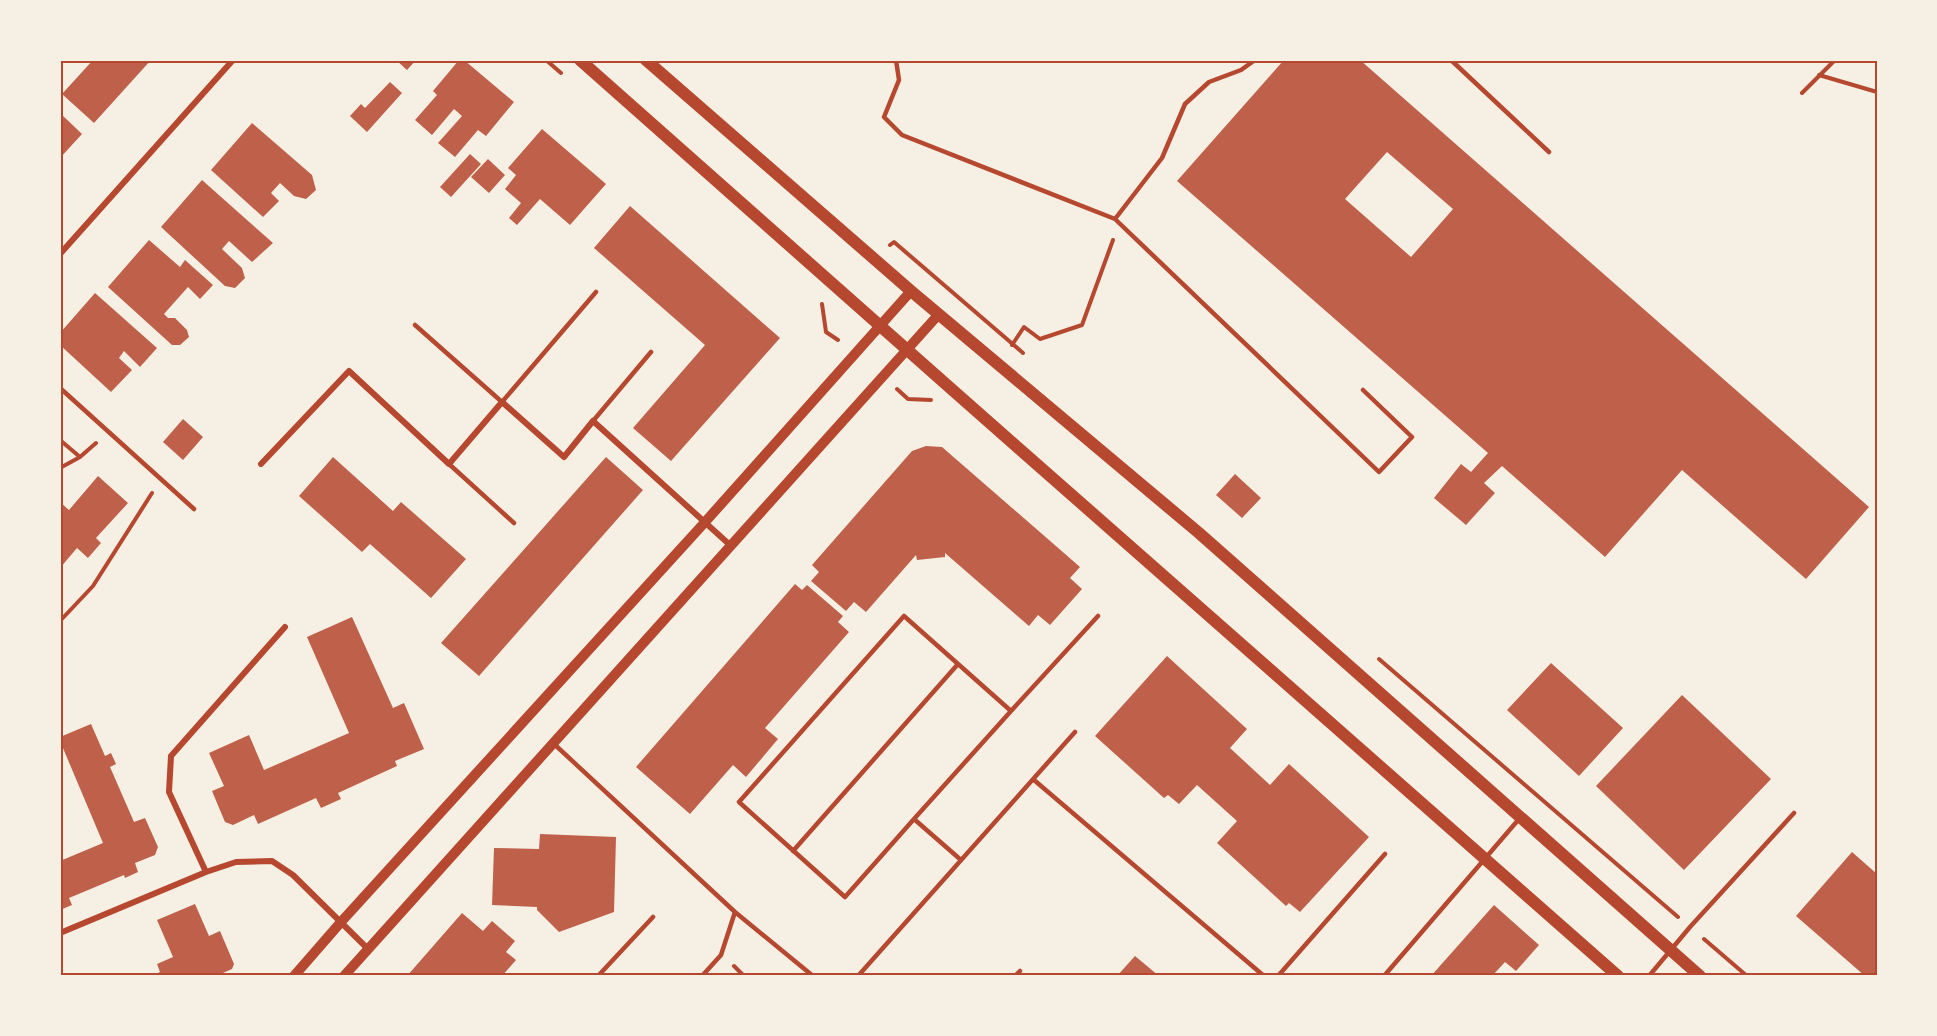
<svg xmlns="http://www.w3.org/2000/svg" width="1937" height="1036" font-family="Inter,sans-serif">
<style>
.building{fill:#bf614a;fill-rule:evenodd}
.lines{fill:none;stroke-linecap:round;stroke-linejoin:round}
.path{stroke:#b5482f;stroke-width:4}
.service{stroke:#b5482f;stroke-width:4.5}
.minor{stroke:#b5482f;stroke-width:6}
.tertiary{stroke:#b5482f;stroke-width:10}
.secondary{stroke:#b5482f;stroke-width:12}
.neatline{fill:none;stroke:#b5482f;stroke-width:2}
</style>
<rect width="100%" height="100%" fill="#f6efe4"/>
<path class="building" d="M93 60H151L94 123 62 94Z
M396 60H416L407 70Z
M459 60H464L514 102 486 136 478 130 455 157 438 143 462 116 454 109 432 135 415 120 437 95 433 91Z
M1284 60H1360L1869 507 1806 579 1682 470 1605 557 1502 466 1484 483 1495 493 1466 525 1434 498 1461 464 1471 472 1488 453 1177 181ZM1387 152 1453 209 1411 257 1345 199Z
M390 82 402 93 367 132 350 116 361 104 365 108Z
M60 113 82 134 60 158Z
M252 123 312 175 316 190 306 199 294 196 280 183 271 193 279 201 263 217 211 170Z
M542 129 606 184 570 225 540 199 517 225 509 218 521 203 505 189 516 175 508 168Z
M470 154 481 164 451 197 440 187Z
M488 159 505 175 489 193 471 177Z
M202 180 273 243 252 262 229 241 222 249 242 268 245 278 235 288 225 286 161 227Z
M630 206 780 338 671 461 633 428 705 345 594 248Z
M149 240 180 267 185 260 213 285 200 299 188 287 164 314 168 318H175L187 330 189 337 180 345H172L108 287Z
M95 293 157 348 140 367 124 351 119 358 132 370 111 392 60 345V333Z
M183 419 203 437 183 460 163 442Z
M926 446 942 447 1080 567 1070 578 1082 589 1050 625 1038 615 1029 626 945 553V557L917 560 916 555 866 612 854 602 846 611 811 581 819 572 812 565 912 451Z
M333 457 393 511 401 502 466 559 431 598 370 544 362 552 299 496Z
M606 457 643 490 479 676 441 643Z
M1235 474 1261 498 1242 518 1216 495Z
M98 476 128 503 96 538 101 543 88 558 77 548 60 568V502L69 510Z
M795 584 802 590 807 585 843 616 838 622 849 632 765 728 778 739 746 777 733 765 690 814 636 767Z
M352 617 393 708 404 703 424 749 395 761 397 766 338 793 341 799 321 808 316 798 258 824 254 815 233 825 225 822 212 791 224 786 209 753 249 735 264 770 349 733 307 637Z
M1167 656 1247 729 1230 748 1270 785 1289 764 1369 837 1300 912 1289 903 1286 906 1217 843 1237 821 1197 785 1179 804 1168 795 1164 798 1095 736Z
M1551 663 1623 728 1579 776 1507 710Z
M1682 695 1771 779 1684 870 1596 786Z
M91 724 105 756 111 753 116 764 110 767 134 822 145 818 158 847 155 855 135 863 138 872 125 878 124 875 69 898 72 905 60 910V861L103 843 60 741V737Z
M540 834 616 837 614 912 559 932 537 910V907L492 905 494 848 539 849Z
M1852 852 1877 874V976H1865L1796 916Z
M195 904 209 936 220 931 234 964 232 969 216 976H151L160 972 157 964 173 957 157 920Z
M1494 905 1539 945 1516 971 1505 962 1492 976H1431Z
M462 913 483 931 492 921 515 941 506 952 516 960 502 976H407Z
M1135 956 1159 976H1117Z"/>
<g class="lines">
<path class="path" d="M546 60 561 73
M1819 75 1877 92
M1802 93 1835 60
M890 245 894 242 1023 353
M822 304 826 332 838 340
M1012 345 1024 327 1040 339 1082 325 1113 240
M897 389 908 399 931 400
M60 440 80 457
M60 468 80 457 96 443
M60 621 93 586 152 493
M1379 659 1678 917
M1704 939 1747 976
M734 966 744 976"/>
<path class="service" d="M896 60 899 80 884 117 902 135 1115 219 1379 472 1412 437 1363 390
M1451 60 1549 152
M1115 219 1162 158 1185 104 1209 82 1241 70 1255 60
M415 325 502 402 596 292
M60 388 194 509
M593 421 651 352
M449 464 514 523
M1011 711 1098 616
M553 743 735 912 721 955 702 976
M1034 780 1264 976
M914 819 1011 711 904 616 739 802 845 897 914 819 961 860
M793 851 958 664
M735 912 813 976
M598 976 653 917
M858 976 1075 732
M1015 976 1020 971
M1278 976 1385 854
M1384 976 1519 819
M1649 976 1690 927 1794 813"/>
<path class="minor" d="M60 254 233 60
M261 464 349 371 449 464 502 402 564 457 593 421 730 545
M206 872 169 792 171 756 285 627
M60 933 206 872 236 862 272 861 293 875 368 949"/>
<path class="tertiary" d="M294 976 341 922 706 521 911 291
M344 976 939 314"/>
<path class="secondary" d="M580 60 948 386 1618 976
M646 60 911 291 1199 533 1700 976"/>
</g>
<rect width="1937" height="1036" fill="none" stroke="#f6efe4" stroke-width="123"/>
<rect x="62" y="62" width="1814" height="912" class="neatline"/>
</svg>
